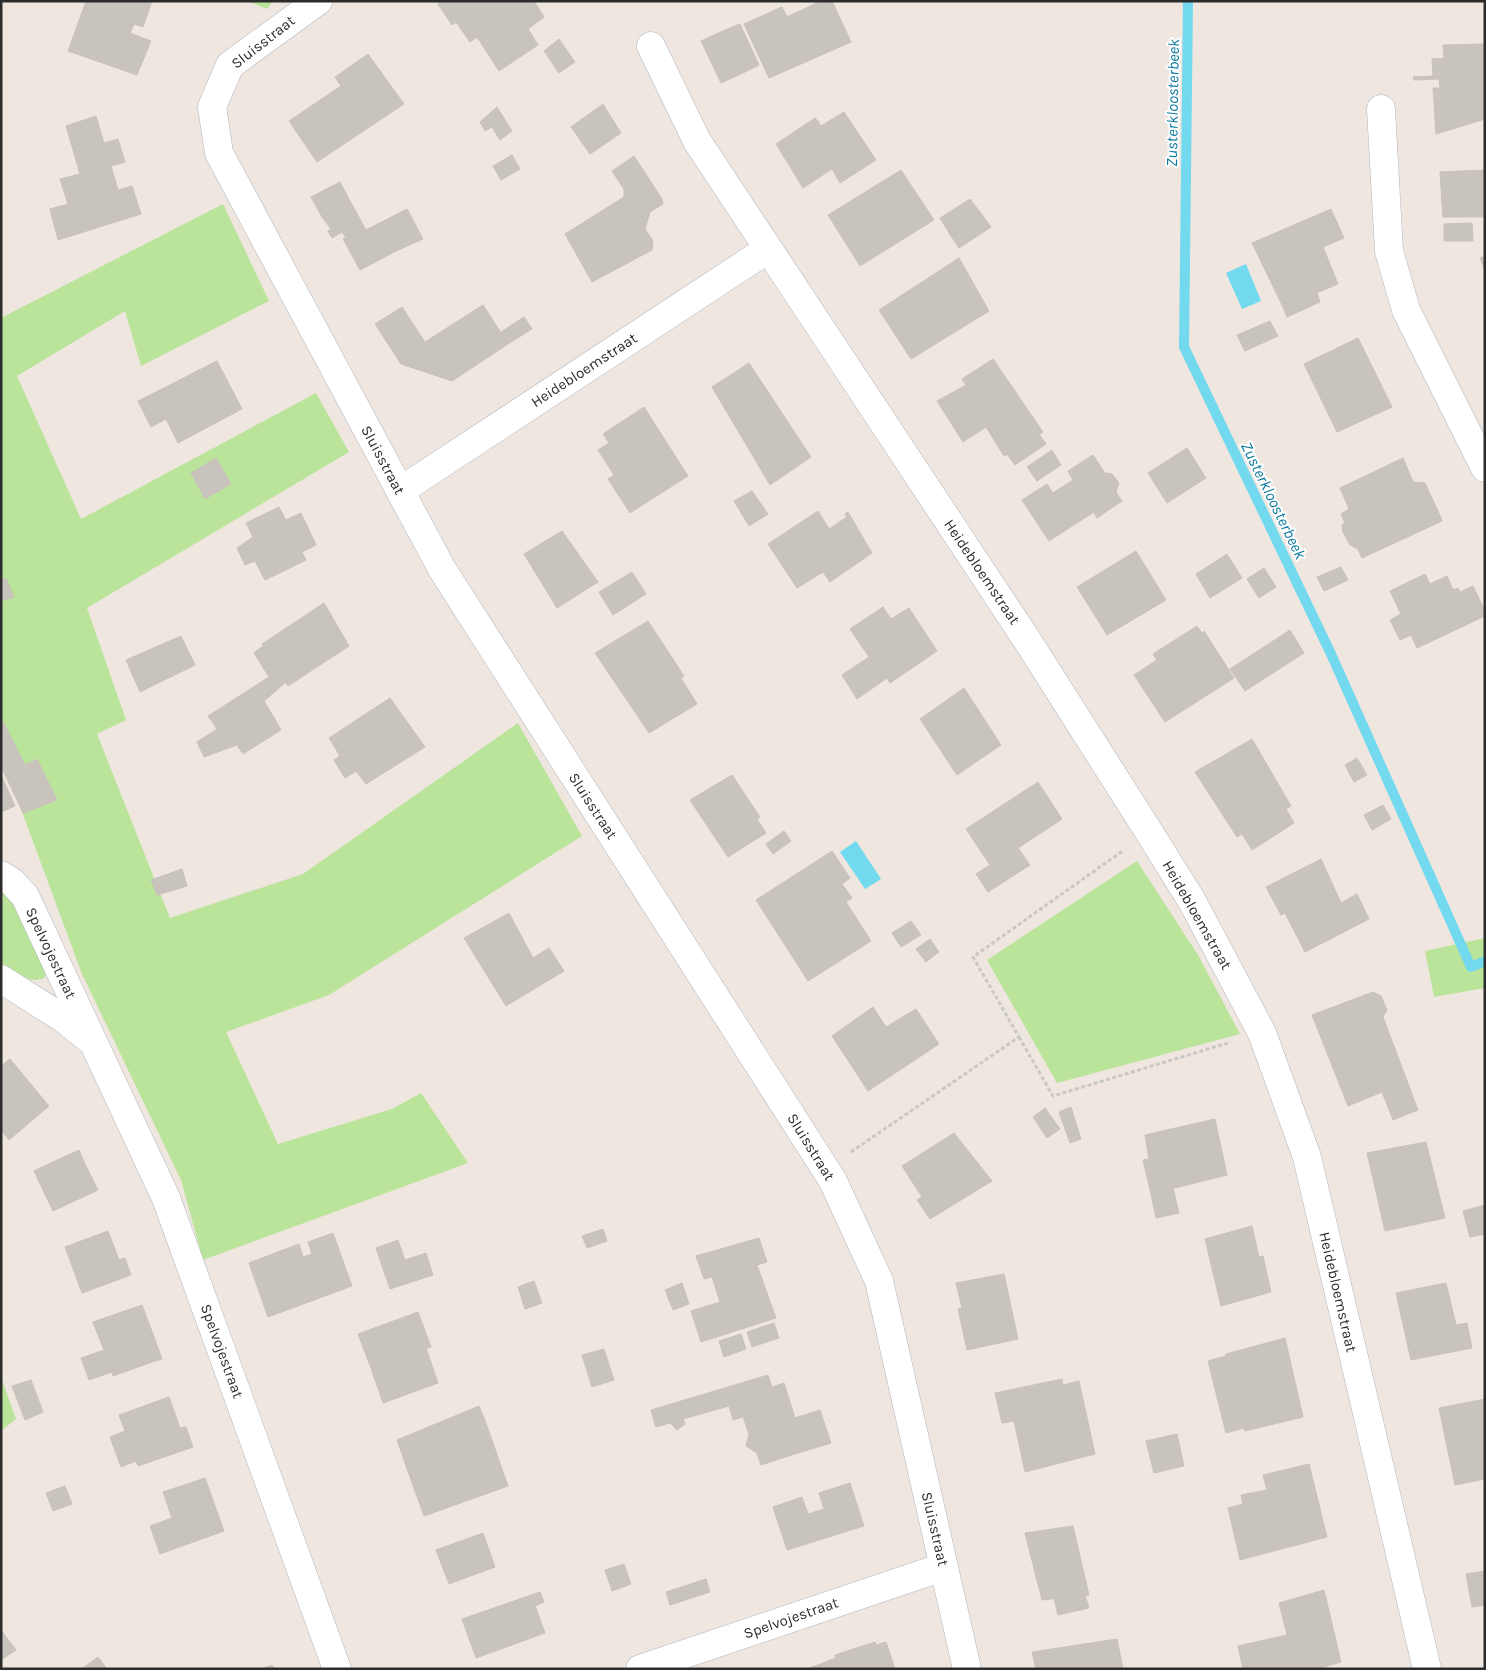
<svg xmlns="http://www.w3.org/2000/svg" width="1486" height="1670" font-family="Karla,sans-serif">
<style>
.green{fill:#bbe49b}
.water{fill:#72d9ef}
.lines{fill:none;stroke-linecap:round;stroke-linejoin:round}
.stream{stroke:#72d9ef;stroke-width:10}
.building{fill:#c9c3be;stroke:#c9c2b8}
.minor-casing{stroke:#b2b6bf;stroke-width:29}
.path{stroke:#c8c8c8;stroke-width:3;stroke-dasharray:4 2.5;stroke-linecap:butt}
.minor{stroke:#fff;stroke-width:28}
.labels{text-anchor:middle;stroke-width:4;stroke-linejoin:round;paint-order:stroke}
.street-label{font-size:15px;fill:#2c2c2c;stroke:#fff}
.water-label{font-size:16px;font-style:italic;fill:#0e7a9f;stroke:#fff}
</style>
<rect width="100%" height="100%" fill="#eee6df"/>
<path class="green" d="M247 1H273L267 9Z
M223 204 269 301 141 366 125 311 17 376 81 519 316 393 349 452 87 608 126 720 97 734 170 918 303 874 518 723 582 836 329 995 226 1032 278 1144 392 1109 421 1093 468 1163 203 1260 181 1180 82 974 1 755V318Z
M1137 861 1198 955 1240 1034 1057 1083 987 960Z
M1 888 14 899 46 973 44 978C29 985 14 971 1 963Z
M1485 938V988L1434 997 1425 951Z
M1 1377 16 1419 1 1431Z"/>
<path class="water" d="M1246 264 1261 301 1242 309 1226 273Z
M856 841 881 879 865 889 840 852Z"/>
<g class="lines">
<path class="stream" d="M1188 1 1184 347 1331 654 1471 967 1485 961"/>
</g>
<path class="building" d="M86 1H152L143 27 134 24 130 33 151 41 137 75 68 51Z
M442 1H534L544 17 528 29 538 45 499 71 477 37 486 31 473 11 452 25 438 4Z
M821 1H832L851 42 769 78 744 24 782 7 787 17Z
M473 11 486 31 470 42 456 22Z
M740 24 759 65 745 72 725 30Z
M725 30 745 72 721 83 701 41Z
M559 39 575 62 559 73 544 51Z
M1485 44V56L1444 58 1443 45Z
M368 54 404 104 317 162 289 121 341 86 335 77Z
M1485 56V119L1436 134 1433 88H1440L1439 79 1414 80 1413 77 1433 76 1432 59Z
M603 104 621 133 590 154 571 127Z
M497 107 512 131 500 140 492 127 485 131 480 122Z
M844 112 876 160 840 183 832 169 803 188 778 147 818 121 821 126Z
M96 116 104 143 118 139 125 162 111 166 118 190 132 186 141 214 58 240 50 209 68 204 60 179 80 174 66 126Z
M815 118 818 121 778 147 776 144Z
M512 155 520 169 501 180 493 166Z
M634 156 662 199 663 204 650 212 645 229 653 241 652 250 592 282 565 234 624 197V189L612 171Z
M901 170 934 220 860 266 828 215Z
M1485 170V217H1443L1440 172Z
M340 182 350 201 322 217 311 197Z
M970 199 983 216 951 236 940 218Z
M350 201 366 230 407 209 423 239 396 251 393 244 377 251 381 259 360 270 343 239 346 238 342 232 332 238 328 231 331 229 322 217Z
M1331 209 1344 238 1323 247 1338 284 1283 307 1252 243Z
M983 216 991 227 959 248 951 236Z
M1472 223 1473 241H1444V224Z
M393 244 396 251 381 259 377 251Z
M1485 256V270L1480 258Z
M959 258 989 311 911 359 879 310Z
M1317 293 1320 302 1287 317 1283 307Z
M483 305 508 344 452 381 401 364 375 324 402 307 425 342Z
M524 317 532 329 508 344 501 332Z
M1270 321 1278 336 1245 351 1237 335Z
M1358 338 1392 407 1337 432 1304 364Z
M993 359 1043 432 1004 456 986 427 963 442 937 401 966 385 962 379Z
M217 361 242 409 178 443 166 419 151 427 138 401Z
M749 363 811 457 770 485 712 387Z
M644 407 688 476 630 513 608 479 614 475 598 450 609 443 603 434Z
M1039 434 1046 444 1015 465 1007 454Z
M1187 448 1206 478 1167 503 1148 473Z
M1052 450 1061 465 1037 481 1027 467Z
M1093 455 1105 473 1112 474 1119 483 1116 492 1122 501 1097 518 1094 512 1049 541 1022 500 1047 484 1053 493 1073 480 1068 471Z
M216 458 231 484 205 499 191 473Z
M1403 458 1413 482 1425 483 1438 511 1358 549 1350 545 1343 532 1342 525 1345 523 1341 514 1349 509 1340 488Z
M752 491 768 514 749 526 734 501Z
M279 507 286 520 301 513 316 545 302 552 306 560 265 580 255 561 245 565 237 548 253 537 246 523Z
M818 511 829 529 847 517 845 514 848 512 872 553 830 582 823 572 797 588 768 544Z
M1438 511 1442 521 1362 558 1358 549Z
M562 531 598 582 557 608 524 554Z
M1136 551 1166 600 1107 635 1077 587Z
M1227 554 1242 578 1210 598 1196 574Z
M1341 567 1348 580 1324 591 1317 577Z
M1264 568 1276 587 1259 598 1247 579Z
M632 572 646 594 613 615 599 592Z
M1425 574 1430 584 1447 576 1453 590 1458 588 1460 592 1473 586 1485 611V616L1417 648 1411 635 1400 640 1390 620 1401 614 1390 591Z
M6 578 14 597 1 601V579Z
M324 603 349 646 288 686 262 644Z
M883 607 891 619 909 608 937 651 890 683 887 678 857 699 842 675 869 657 850 629Z
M648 621 684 676 681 678 697 704 649 733 595 653Z
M1197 626 1202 633 1204 631 1234 678 1165 722 1134 675 1157 660 1153 654Z
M1290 630 1304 653 1245 691 1230 669Z
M181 636 195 665 140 692 126 660Z
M263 646 286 682 264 701 276 721 237 745 204 757 197 742 217 729 208 716 269 677 254 653Z
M964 688 1001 745 957 775 920 719Z
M390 698 425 747 366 784 356 771 345 778 334 760 340 756 329 738Z
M1 717 25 765 37 759 57 800 23 813 1 766Z
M276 721 281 730 243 754 237 745Z
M1252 739 1291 806 1237 837 1195 772Z
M1357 758 1367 775 1354 782 1345 765Z
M1 775 15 806 1 812Z
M732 775 760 817 757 819 766 833 728 857 690 800Z
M1038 782 1062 819 1018 848 1030 865 1002 883 966 829Z
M1383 805 1391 819 1372 830 1364 815Z
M1286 809 1294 823 1252 850 1242 834Z
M784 831 791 841 773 854 766 844Z
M832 851 850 878 842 884 852 898 846 902 871 941 808 981 756 900Z
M1321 859 1341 903 1357 894 1369 919 1305 952 1285 913 1281 915 1266 887Z
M990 865 1002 883 988 892 976 874Z
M182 869 187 886 157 895 151 880Z
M509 913 533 958 549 948 564 971 506 1006 464 938Z
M911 921 921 935 901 947 892 933Z
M930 939 939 952 926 962 916 949Z
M1373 992 1381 996 1387 1010 1383 1017 1418 1110 1393 1120 1382 1092 1348 1106 1312 1015Z
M873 1007 886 1027 916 1009 939 1044 868 1091 832 1036Z
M10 1059 49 1106 9 1140 1 1130V1066Z
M1071 1107 1081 1139 1070 1143 1059 1112Z
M1045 1108 1060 1129 1047 1138 1033 1117Z
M1215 1119 1227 1175 1151 1194 1143 1160 1149 1159 1145 1135Z
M954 1133 992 1181 930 1219 917 1200 922 1197 902 1166Z
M1426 1142 1445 1218 1385 1231 1367 1153Z
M79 1150 85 1164 62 1175 55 1161Z
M55 1161 62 1175 85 1164 98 1190 53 1211 34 1171Z
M1173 1188 1179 1213 1156 1218 1151 1194Z
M1485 1205V1234L1470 1237 1463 1211Z
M1252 1226 1259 1257 1263 1256 1271 1292 1221 1306 1205 1239Z
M603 1229 607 1241 587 1248 582 1236Z
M108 1231 119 1260 125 1258 131 1275 82 1293 65 1247Z
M333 1233 352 1286 268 1317 249 1263 299 1244 303 1257 312 1254 308 1242Z
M759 1238 767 1262 757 1265 776 1318 701 1342 691 1311 720 1302 712 1277 704 1279 696 1256Z
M398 1240 405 1260 426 1253 433 1275 390 1289 376 1248Z
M1004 1274 1018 1339 967 1350 958 1309 962 1308 956 1283Z
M534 1281 542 1303 525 1309 518 1287Z
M682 1283 689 1304 673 1310 665 1290Z
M1446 1283 1456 1325 1467 1323 1472 1348 1411 1360 1396 1293Z
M142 1305 154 1337 144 1341 152 1362 113 1376 112 1372 89 1380 81 1358 104 1350 93 1322Z
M418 1312 431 1347 371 1368 358 1334Z
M774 1323 779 1338 752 1347 747 1332Z
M741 1334 746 1349 724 1357 719 1341Z
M154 1337 162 1359 152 1362 144 1341Z
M1285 1338 1303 1417 1245 1431 1244 1428 1226 1433 1208 1361 1226 1356V1354Z
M426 1348 438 1383 383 1403 371 1368Z
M604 1349 614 1380 592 1387 582 1355Z
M768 1375 772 1387 784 1383 795 1418 820 1410 831 1443 798 1453 795 1441 757 1453 746 1446 749 1434 743 1417 733 1420 729 1406 683 1419 685 1424 677 1430 670 1423 656 1427 651 1410Z
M1062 1379 1063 1385 1079 1381 1095 1454 1025 1472 1014 1421 1002 1423 995 1393Z
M31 1380 43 1412 25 1420 12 1386Z
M169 1397 180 1428 186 1427 193 1447 138 1466 136 1461 121 1467 110 1437 125 1431 119 1415Z
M1485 1399V1479L1455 1485 1439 1408Z
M479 1406 484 1418 402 1447 409 1474 397 1440Z
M484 1418 494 1446 410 1477 402 1447Z
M1177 1434 1184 1466 1154 1473 1146 1441Z
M795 1441 798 1453 761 1465 757 1453Z
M494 1446 508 1486 424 1516 410 1477Z
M1309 1464 1327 1537 1240 1560 1228 1508 1243 1504 1241 1495 1267 1490 1263 1475Z
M205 1478 224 1531 160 1554 150 1526 172 1518 163 1492Z
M850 1483 864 1526 787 1550 773 1507 802 1497 808 1514 824 1509 819 1493Z
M65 1486 72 1504 53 1511 46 1493Z
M1073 1526 1089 1595 1042 1600 1025 1533Z
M483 1533 495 1567 449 1584 436 1550Z
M624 1564 631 1584 612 1591 605 1570Z
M1485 1571V1605L1472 1607 1466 1574Z
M706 1579 710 1592 670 1605 666 1592Z
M1324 1590 1341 1662 1317 1669H1243L1238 1646 1287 1635 1279 1603Z
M540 1592 544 1602 535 1606 545 1633 476 1658 462 1619Z
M1085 1595 1089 1608 1058 1615 1054 1598Z
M1 1630 16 1650 1 1660Z
M1117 1639 1123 1669H1036L1032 1652Z
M875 1642 876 1645 886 1642 895 1669H807L836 1658 835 1655Z
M98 1657 107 1669H82Z
M272 1665 274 1669H261Z"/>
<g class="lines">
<g class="minor-casing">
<path id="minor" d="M318 1 230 65 212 107 219 153 442 569 833 1181 879 1281 967 1669
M651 46 697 141 1027 640 1149 832 1192 901 1262 1033 1307 1157 1427 1669
M1381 109 1389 251 1406 310 1485 468
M400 491 768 249
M1 875 12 882 25 896 166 1198 337 1669
M1 979 64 1019 89 1039
M640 1669 943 1567"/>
</g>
<path class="path" d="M1019 1037 1053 1096 1231 1042
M851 1152 1019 1037 973 957 1124 850"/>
<use href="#minor" class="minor"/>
</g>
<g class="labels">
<g class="street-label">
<text transform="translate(263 42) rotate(-38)" y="5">Sluisstraat</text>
<text transform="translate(584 370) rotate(-33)" y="5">Heidebloemstraat</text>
<text transform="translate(383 460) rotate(62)" y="5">Sluisstraat</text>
<text transform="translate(982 572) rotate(56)" y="5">Heidebloemstraat</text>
<text transform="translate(593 806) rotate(57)" y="5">Sluisstraat</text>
<text transform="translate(1197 915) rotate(60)" y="5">Heidebloemstraat</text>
<text transform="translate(51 953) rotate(65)" y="5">Spelvojestraat</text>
<text transform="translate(811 1147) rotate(58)" y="5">Sluisstraat</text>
<text transform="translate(1338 1292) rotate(77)" y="5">Heidebloemstraat</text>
<text transform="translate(222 1351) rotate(70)" y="5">Spelvojestraat</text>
<text transform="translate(935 1529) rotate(77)" y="5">Sluisstraat</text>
<text transform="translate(791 1618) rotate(-19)" y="5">Spelvojestraat</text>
</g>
<g class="water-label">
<text transform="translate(1172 103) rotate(-89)" y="6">Zusterkloosterbeek</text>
<text transform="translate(1274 500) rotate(64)" y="6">Zusterkloosterbeek</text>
</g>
</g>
<rect width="1486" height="1670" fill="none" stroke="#2c2c2c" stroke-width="5"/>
</svg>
